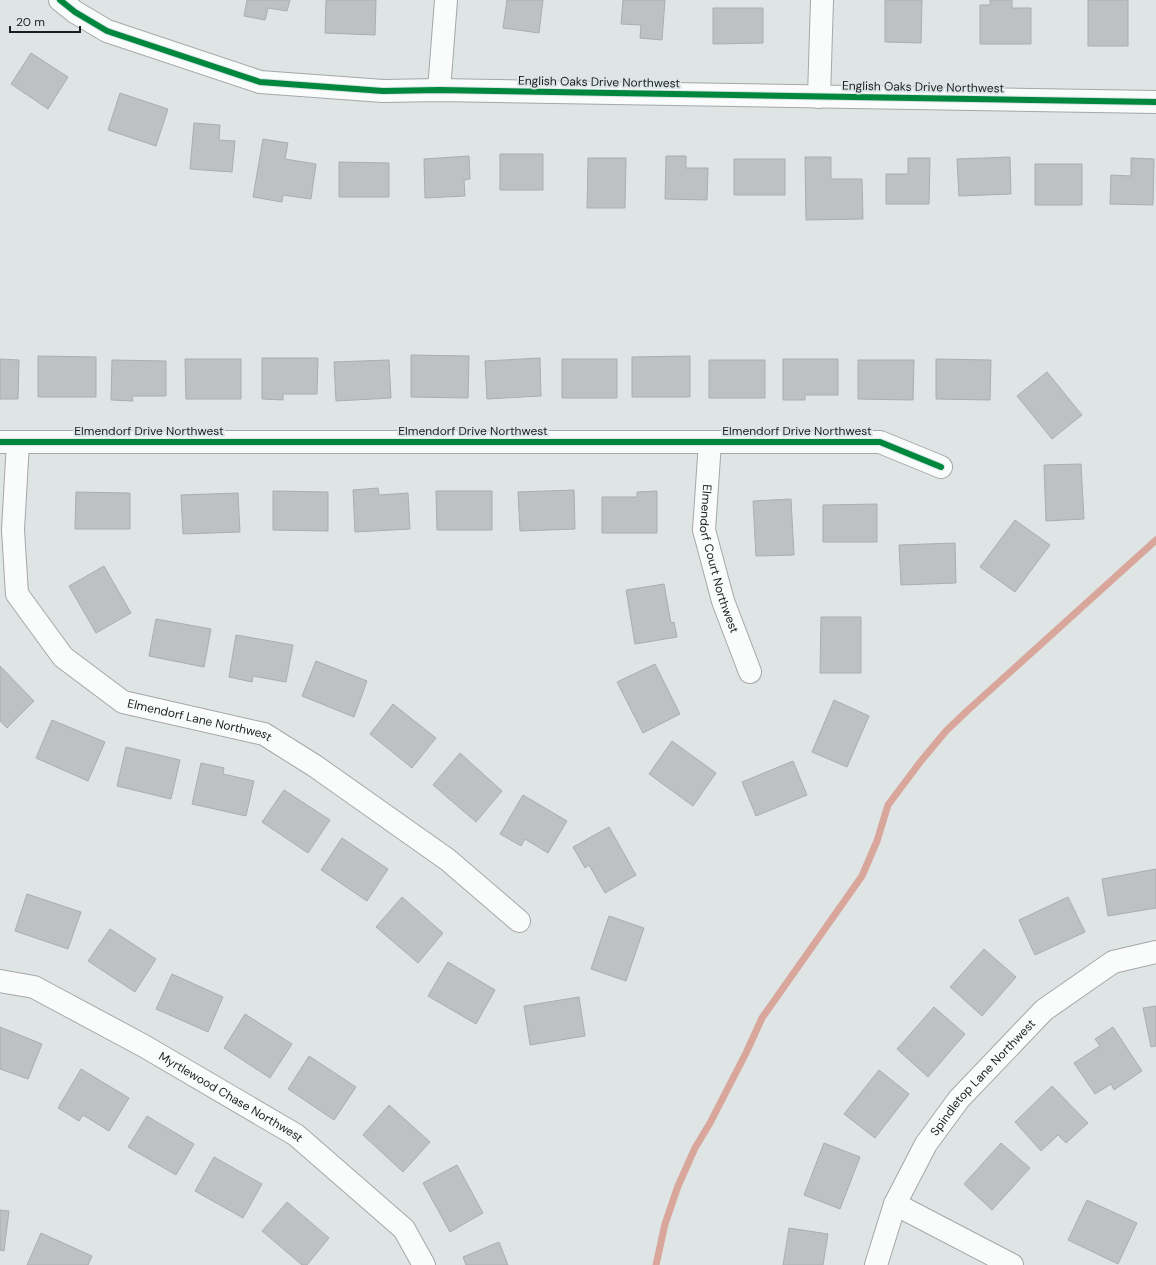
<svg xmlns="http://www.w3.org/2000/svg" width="1156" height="1265" font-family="'DM Sans',sans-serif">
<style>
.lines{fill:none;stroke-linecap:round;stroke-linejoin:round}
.stream{stroke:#d8a69a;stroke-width:7}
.building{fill:#bdc1c1;stroke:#aaaeae}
.minor-casing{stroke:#a4a8a9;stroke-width:24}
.minor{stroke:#fafbfb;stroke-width:22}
.cycleway-casing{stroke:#dce5e7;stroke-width:8}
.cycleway{stroke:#00873e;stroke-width:6}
.labels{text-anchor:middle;stroke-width:4;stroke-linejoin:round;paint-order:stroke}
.street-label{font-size:12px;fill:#1b1e1f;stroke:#dce5e7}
</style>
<rect width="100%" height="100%" fill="#dfe4e4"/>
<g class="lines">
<path class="stream" d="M656 1265 665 1224 678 1186 695 1148 710 1123 746 1053 762 1018 862 876 877 841 888 805 921 761 946 731 967 711 1156 540"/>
</g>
<path class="building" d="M247 0H290L287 11 268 8 265 20 244 16Z
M326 0H376L375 35 325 33Z
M507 0H543L539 33 503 28Z
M623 0H665L662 40 640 38 641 25 621 24Z
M885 0H922L921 43 885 42Z
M990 0H1012V8H1031V44H980V5H990Z
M1088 0H1128V46H1088Z
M713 8H763V43L713 44Z
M31 53 68 77 48 109 11 84Z
M120 93 168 109 156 146 108 130Z
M194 123 220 125 219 140 235 141 232 172 190 169Z
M263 139 288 143 285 159 316 164 311 199 283 195 282 202 253 197Z
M500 154H543V190H500Z
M469 156 470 179 464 180 465 196 425 198 424 159Z
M666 156H686V168H708L707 200 665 199Z
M805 157H831V179H862L863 219 806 220Z
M1010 157 1011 194 959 196 957 159Z
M588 158H626L625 208H587Z
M908 158H930L929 204H886V174H908Z
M1131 158 1154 159 1153 205 1110 204 1111 175 1131 176Z
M734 159H785V195H734Z
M339 162 389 163V197H339Z
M1035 164H1082V205H1035Z
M411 355 469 356 468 398 411 397Z
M38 356 96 357V397H38Z
M690 356V397H632V357Z
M262 358H318L317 394H283V400L262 399Z
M540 358 541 396 487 399 485 361Z
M0 359 19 360 18 399H0Z
M185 359H241V399H186Z
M562 359H617V398H562Z
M783 359H838V395H805V400H783Z
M936 359 991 360 990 400 936 399Z
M112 360 166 361V396H132L133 401 111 400Z
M389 360 391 398 336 401 334 362Z
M709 360H765V398H709Z
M858 360H914L913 400 858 399Z
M1047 372 1082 415 1052 439 1017 396Z
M1081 464 1084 519 1046 521 1044 465Z
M378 488 379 495 408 493 410 529 355 532 353 490Z
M574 490 575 529 520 531 518 492Z
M273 491 328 492V531L273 530Z
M436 491H492V530H437Z
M657 491V533H602V497H637V492Z
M76 492 130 493V529H75Z
M238 493 240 532 183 534 181 495Z
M791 499 794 555 756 556 753 501Z
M877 504V542H823V505Z
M1015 520 1050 545 1015 592 980 567Z
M955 543 956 583 901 585 899 545Z
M104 566 131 613 96 633 69 586Z
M664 584 671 623 674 622 677 637 635 644 626 590Z
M821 617H861V673H820Z
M156 619 211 629 204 667 149 656Z
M236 635 293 645 286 682 253 676 252 682 229 677Z
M316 661 367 681 354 717 302 696Z
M655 664 680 714 643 733 617 682Z
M0 666 34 701 7 728 0 721Z
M834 700 869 716 847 767 812 752Z
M393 704 436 738 412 768 370 734Z
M52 720 105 742 88 781 36 758Z
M672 741 716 773 693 806 649 774Z
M126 747 180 760 171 799 117 786Z
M460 753 502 791 476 822 433 785Z
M793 761 807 795 756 816 742 782Z
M201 763 224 768 223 774 254 781 246 816 192 804Z
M284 790 330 820 308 853 262 822Z
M523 795 567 821 548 853 525 839 521 846 500 834Z
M609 827 636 875 605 893 589 865 585 868 573 847Z
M342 838 388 869 367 901 321 870Z
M1156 869V908L1108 916 1102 879Z
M27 894 81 912 68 949 15 931Z
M402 897 443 933 418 963 376 927Z
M1068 897 1085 932 1035 955 1019 920Z
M609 916 644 928 626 981 591 969Z
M110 929 156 959 135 992 88 961Z
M984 949 1016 977 982 1016 950 987Z
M448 962 495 990 476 1024 428 996Z
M172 974 223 997 208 1032 156 1009Z
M579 997 585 1036 530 1045 524 1006Z
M1156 1006V1046L1151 1047 1143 1008Z
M934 1007 965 1034 928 1077 897 1049Z
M245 1014 292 1044 270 1078 224 1048Z
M0 1027 42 1044 28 1079 0 1069Z
M1113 1027 1142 1071 1114 1090 1111 1084 1095 1094 1074 1063 1100 1046 1095 1039Z
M309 1056 356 1087 334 1120 288 1089Z
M81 1069 129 1098 109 1131 83 1115 79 1121 58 1108Z
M879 1070 909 1094 875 1138 844 1114Z
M1052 1086 1088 1123 1066 1143 1058 1135 1041 1151 1015 1122Z
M389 1105 430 1142 403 1172 363 1135Z
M147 1116 194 1144 176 1175 128 1147Z
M824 1143 860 1157 840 1209 804 1195Z
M1001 1143 1030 1168 992 1210 964 1184Z
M214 1157 262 1184 243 1218 195 1191Z
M457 1165 483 1213 450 1232 423 1183Z
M1087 1200 1137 1223 1118 1264 1068 1240Z
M287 1202 329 1238 307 1265H302L262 1231Z
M0 1210 9 1211 4 1251 0 1250Z
M789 1228 828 1234 823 1265H783Z
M41 1233 92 1256 88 1265H27Z
M499 1242 508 1265H466L463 1257Z"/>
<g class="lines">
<g class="minor-casing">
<g id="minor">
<path d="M60 0 75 12 107 31 260 82 383 91 439 90 1156 102"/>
<path d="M439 90 446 0"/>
<path d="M819 97 822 0"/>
<path d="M0 442H880L941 467"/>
<path id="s1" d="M18 442 13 530 17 594 63 657 123 702 264 734 315 766 448 860 519 921"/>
<path id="s2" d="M710 442 704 530 723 601 750 672"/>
<path id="s3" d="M0 981 34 987 144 1046 296 1135 404 1229 424 1265"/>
<path d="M895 1204 1012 1265"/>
<path id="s4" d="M876 1265 895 1204 926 1144 959 1099 1044 1010 1113 962 1156 952"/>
</g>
</g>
<use href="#minor" class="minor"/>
<g class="cycleway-casing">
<path id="cycleway" d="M60 0 75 12 107 31 260 82 383 91 439 90 1156 102
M0 442H880L941 467"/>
</g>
<use href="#cycleway" class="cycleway"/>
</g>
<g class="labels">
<g class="street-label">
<text transform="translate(599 82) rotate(1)" y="4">English Oaks Drive Northwest</text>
<text transform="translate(923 87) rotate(1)" y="4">English Oaks Drive Northwest</text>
<text x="149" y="435">Elmendorf Drive Northwest</text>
<text x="473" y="435">Elmendorf Drive Northwest</text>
<text x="797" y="435">Elmendorf Drive Northwest</text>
<text dy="4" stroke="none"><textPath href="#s2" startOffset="119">Elmendorf Court Northwest</textPath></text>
<text dy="4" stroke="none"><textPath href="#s1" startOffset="384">Elmendorf Lane Northwest</textPath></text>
<text dy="4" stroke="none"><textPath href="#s4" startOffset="219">Spindletop Lane Northwest</textPath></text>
<text dy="4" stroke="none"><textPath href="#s3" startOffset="260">Myrtlewood Chase Northwest</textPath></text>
</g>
</g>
<path d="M10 26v6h70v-6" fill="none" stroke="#1b1e1f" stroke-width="2"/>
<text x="16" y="26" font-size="12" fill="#1b1e1f" stroke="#dce5e7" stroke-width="3" paint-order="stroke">20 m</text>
</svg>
